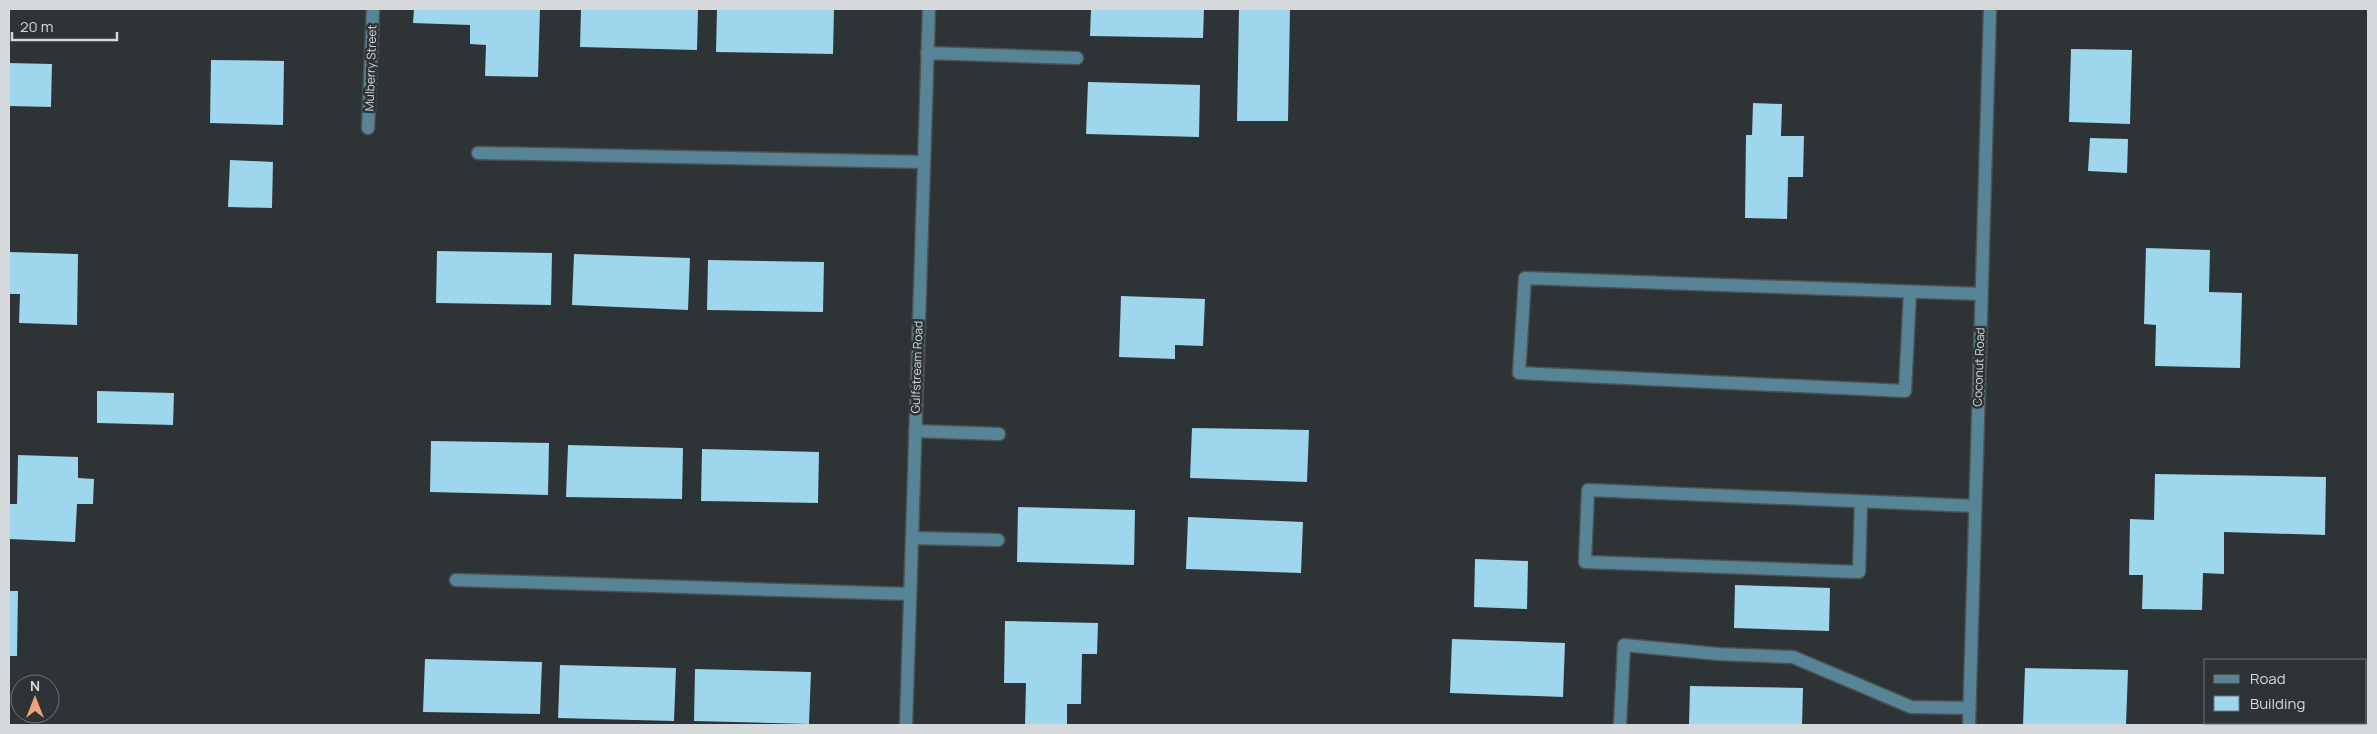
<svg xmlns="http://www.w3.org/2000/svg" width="2377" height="734" font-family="Manrope,sans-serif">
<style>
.building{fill:#9dd6ed}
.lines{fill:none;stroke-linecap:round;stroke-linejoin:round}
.minor-casing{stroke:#4c5153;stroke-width:15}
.minor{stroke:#578597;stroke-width:12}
.labels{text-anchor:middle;stroke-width:5;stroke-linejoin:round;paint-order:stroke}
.street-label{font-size:12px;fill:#d6d9db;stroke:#2e3335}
</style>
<rect width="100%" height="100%" fill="#2e3335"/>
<path class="building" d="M414 9H540L538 77 485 76 486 45 470 44V25L413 23Z
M581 9H698L697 50 580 47Z
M717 9H834L833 54 716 52Z
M1091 9H1204L1203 38 1090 36Z
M1239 9H1290L1288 121H1237Z
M2071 49 2132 50 2130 124 2069 122Z
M211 60 284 61 283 125 210 123Z
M9 63 52 64 51 107 9 106Z
M1088 82 1200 85 1199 137 1086 134Z
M1753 103 1782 104 1781 136H1804L1803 177H1788L1787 219 1745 218 1746 135H1752Z
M2090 138 2128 139 2127 173 2088 171Z
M230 160 273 162 272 208 228 207Z
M2146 248 2210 250 2209 292 2242 293 2240 368 2155 366 2156 325 2144 324Z
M437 251 552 253 551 305 436 303Z
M9 252 78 254 77 325 19 323 20 294H9Z
M574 254 690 258 688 310 572 305Z
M708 260 824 262 823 312 707 310Z
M1121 296 1205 299 1203 346 1175 345V359L1119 357Z
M97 391 174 393 173 425 97 423Z
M1192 428 1309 430 1307 482 1190 478Z
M431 441 549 443 548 495 430 492Z
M568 445 683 448 682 499 566 497Z
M702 449 819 452 818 503 701 501Z
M18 455 78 457V478L94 479 93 504H77L75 542 9 539V504H17Z
M2155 474 2326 477 2325 535 2224 532V574L2203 573 2202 610 2142 609 2143 575H2129L2130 519 2154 520Z
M1018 507 1135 510 1134 565 1017 562Z
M1188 517 1303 522 1301 573 1186 569Z
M1475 559 1528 561 1527 609 1474 607Z
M1735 585 1830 588 1829 631 1734 628Z
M9 591H18L17 656H9Z
M1005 621 1098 623 1097 654H1082L1081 704H1067V725H1025L1026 683H1004Z
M1452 639 1565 643 1563 697 1450 693Z
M425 659 542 662 540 714 423 712Z
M560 665 676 668 674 721 558 718Z
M2025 668 2128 670 2126 725H2023Z
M695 669 811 672 809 724 694 721Z
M1690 686 1803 688 1802 725 1689 724Z"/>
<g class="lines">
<g class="minor-casing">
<path id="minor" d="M927 53 1077 58
M368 128 373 9
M478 153 924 162
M1910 292 1905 391 1519 373 1525 278 1981 294
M915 431 999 434
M1861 502 1859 572 1585 562 1588 490 1975 506
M912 538 998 540
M456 580 910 594
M906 725 929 9
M1620 725 1624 645 1718 654 1793 657 1911 707 1970 708
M1969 725 1990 9"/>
</g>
<use href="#minor" class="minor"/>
</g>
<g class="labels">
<g class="street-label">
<text transform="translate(371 68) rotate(-88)" y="4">Mulberry Street</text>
<text transform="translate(917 367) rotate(-88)" y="4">Gulfstream Road</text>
<text transform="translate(1979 367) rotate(-88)" y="4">Coconut Road</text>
</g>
</g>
<rect width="2377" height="734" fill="none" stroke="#d6d9db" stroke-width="20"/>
<rect x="2204" y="659" width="162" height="65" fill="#2e3335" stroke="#717577"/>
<rect x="2214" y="675" width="25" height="8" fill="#578597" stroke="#717577"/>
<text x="2250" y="684" font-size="15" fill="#d6d9db">Road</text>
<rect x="2214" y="696" width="25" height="15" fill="#9dd6ed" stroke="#717577"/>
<text x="2250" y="709" font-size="15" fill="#d6d9db">Building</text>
<g transform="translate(35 699)"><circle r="24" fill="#2e3335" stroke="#717577"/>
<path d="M0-4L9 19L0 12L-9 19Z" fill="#f1a17c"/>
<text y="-8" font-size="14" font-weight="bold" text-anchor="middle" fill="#d6d9db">N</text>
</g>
<path d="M12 32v8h105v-8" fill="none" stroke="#d6d9db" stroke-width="2.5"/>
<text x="20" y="32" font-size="15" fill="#d6d9db" stroke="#2e3335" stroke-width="4" paint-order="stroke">20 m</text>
</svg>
